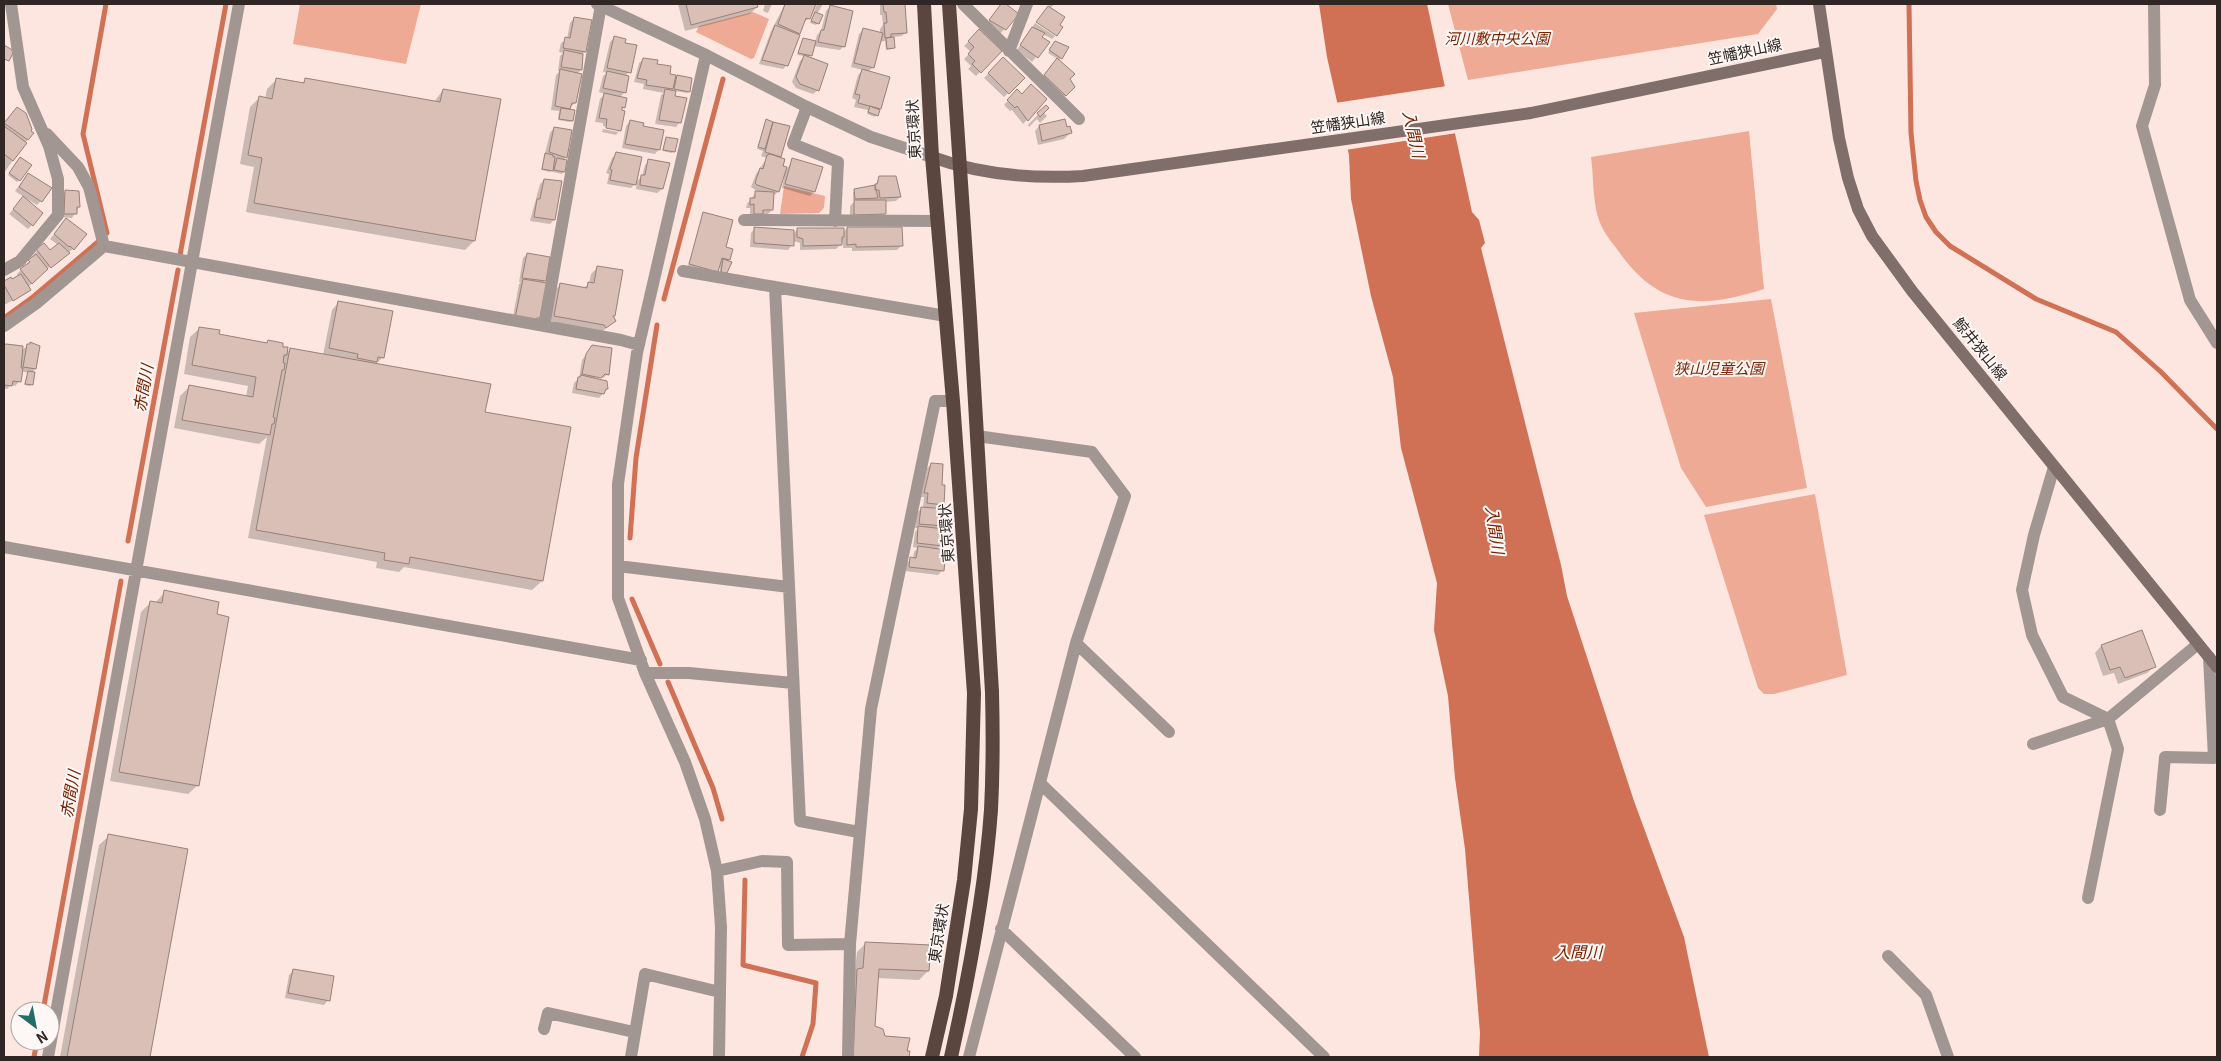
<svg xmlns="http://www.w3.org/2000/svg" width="2221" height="1061" font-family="Georgia,'Noto Sans JP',serif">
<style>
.green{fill:#efaa95}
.water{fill:#d07054}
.pier{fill:#fde6df}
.shadow{fill:#0003}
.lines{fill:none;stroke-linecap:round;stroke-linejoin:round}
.stream{stroke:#d07054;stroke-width:5}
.building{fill:#dabfb6;stroke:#998078}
.minor{stroke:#a29693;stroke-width:12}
.tertiary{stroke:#a29693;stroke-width:12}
.secondary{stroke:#7f6e69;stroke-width:12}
.trunk{stroke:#5a463f;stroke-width:14}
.labels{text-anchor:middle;stroke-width:4;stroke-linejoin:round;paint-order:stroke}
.park-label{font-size:15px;font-style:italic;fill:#7c2506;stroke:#fdf7f5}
.street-label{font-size:15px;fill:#302623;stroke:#fdf7f5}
.water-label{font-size:16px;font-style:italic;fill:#782102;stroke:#fdf7f5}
</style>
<rect width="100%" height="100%" fill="#fde6df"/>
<path class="green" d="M300 4H421L406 64 293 44Z
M1448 4H1776L1777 9 1758 34 1468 80Z
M753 12 769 19 754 58 751 59 696 32 699 26Z
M1749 131 1764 289C1705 308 1662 310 1622 256 1615 246 1605 235 1601 225 1592 205 1594 178 1591 157Z
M784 186 825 196 824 208 819 213 780 214Z
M1771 299 1807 488 1706 507 1681 468 1634 313Z
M1815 494 1847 675 1774 694H1764L1758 688 1704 515Z"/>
<path class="water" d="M1319 4H1427L1472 212 1479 220 1485 243 1481 248 1561 565 1567 596 1634 801 1684 937 1709 1057H1479L1480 1033 1465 849 1455 778 1448 696 1434 630 1437 583 1401 448 1393 377 1371 296 1351 199 1349 155 1327 57Z"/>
<path class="pier" d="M1447 86 1457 133 1345 150 1335 103Z"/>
<path class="shadow" d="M678 4H756L757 7 750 14 685 31Z
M765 4H772L768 13 763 11Z
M785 4H814L809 19 803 22 787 65 783 69 759 64 771 31Z
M817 4H823L817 14 821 16 816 25 810 23Z
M880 4H904L906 32 902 36 893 37 894 47 892 49 886 50 885 41 879 42 873 67 868 72 880 108 875 117 867 114 868 110 854 107 856 100 852 98 858 75 863 70 851 67 859 34 863 30 880 34V29L883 25 882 15H880Z
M999 4H1004L1017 14 1001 33 986 25 1001 5Z
M1047 4H1055L1044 12 1050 6Z
M830 7 844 46 840 50 813 46 808 58 818 90 813 94 796 88 792 82 800 61 805 56 797 55 803 39 815 42 817 35 821 31 826 11Z
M574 18 591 21 585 52 582 55 581 70 577 74 575 103 567 110 572 121 570 122 558 120 559 111 551 110 556 75 560 71H558L560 56 563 53 559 52 561 43 567 39 570 23Z
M1035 23 1055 36 1052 39 1043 34 1041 38 1048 42 1032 62 1017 50Z
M979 31 1000 51 976 76 968 69 971 66 964 59 971 52 964 46Z
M614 38 624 44 629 72 625 76 624 93 619 98 624 107 620 111V130L616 135 602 132 603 129 618 132V129L603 126V123L595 122 600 99 605 94 599 92 603 76 607 73 603 72 610 42Z
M1053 44 1061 58 1058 61 1074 87 1061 100 1040 80 1058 59 1048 53Z
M644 59 656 65 674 80 677 76 689 92 687 93 675 91 674 97 680 122 676 127 655 124 661 95 664 93 643 89 644 84 634 82 639 63Z
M1003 59 1023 78 1004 97 984 78Z
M276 80 301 84 306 80 434 102 443 90 474 241 465 250 246 212 254 167 240 164 250 107 259 98 265 99 267 89Z
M1017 91 1027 120 1023 124 1012 110 1010 111 1004 105Z
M1046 106 1043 112 1047 116 1040 123 1037 119 1029 127 1028 125Z
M12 113 29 131 28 139 4 173V124Z
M630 121 642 127 659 149 655 154 622 148 626 126Z
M766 121 770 127 774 123 780 156 778 158 781 167 787 169 793 160 821 168 814 192 810 196 782 188 784 178H782L778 192 772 197V210L768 214H762L750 218V208H746L747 204 757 191 751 187 756 174 767 158 761 156 763 151 757 149Z
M1039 126 1066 129 1070 133 1064 139 1038 145 1035 131Z
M554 128 566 157 562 161 564 172 562 174 553 172 554 168 550 172 541 170 550 133Z
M666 138 674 151 672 153 662 151Z
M616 154 636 182 642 176 645 165 649 161 664 177 662 189 657 193 636 189 637 182 631 188 607 184 609 174 606 173 612 158Z
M18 160 19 180 17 182 8 175Z
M28 174 41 201 37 205 24 197 32 225 28 229 9 214 24 197 15 191Z
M880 178 900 197 896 201 884 202 885 213 880 218H850V206L856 200H853V192L874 187Z
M544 180 554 220 550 224 530 221 540 184Z
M65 191 79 207 72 218 60 217 61 196Z
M703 214 724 248 731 250 728 262H730L720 273V263L717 271 688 266Z
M62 224 73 249 39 275 40 276 28 287 29 290 25 294 4 305V283L18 276 17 274 34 257 33 255 44 245 50 252 58 245 50 239Z
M755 228 793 234 797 230 843 233 847 228 901 246 897 250 852 251V248H843V242L836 249 800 250V243L793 241 792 245 788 250 750 247 751 233Z
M527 254 545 281 542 283 539 318 535 322H512L519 284 521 282H519L523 258Z
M598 267 615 321 599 334 548 323 554 291 561 284 583 288 589 284 591 274Z
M338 303 383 357 375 365 484 413 570 428 542 581 532 590 404 567 399 572 376 568 377 562 248 538 267 437 259 444 174 428 180 396 189 387 246 397 248 386 184 374 190 337 200 328 217 335 266 344 268 342 286 354 290 349 323 355 332 310Z
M31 343 35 369 31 373 32 384 30 386 24 385 28 373 21 371 19 382 15 386 11 385 7 389H4V346L21 348V351Z
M593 346 608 374 603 378 595 377V379L607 389 599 398 572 393 574 383 579 378 582 360Z
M932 464 941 486 943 504 938 510 943 526 939 529 941 545 936 550 945 551 942 571 938 575 905 571 906 563 913 559 914 552 918 548 913 547 915 532 919 528H915L917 512 923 508 924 497H921L927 468Z
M165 592 198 785 188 794 110 781 141 612 150 603H155Z
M2101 646 2154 667 2147 673 2118 684 2114 673 2103 676 2095 653Z
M109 836 186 850 149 1057H60L99 845Z
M866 943 928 971 919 980 877 978 874 1027 884 1037 905 1052H909L908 1057H845L857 952Z
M294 970 328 1000 324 1005 285 998 289 975Z"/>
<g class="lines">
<path class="stream" d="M106 4 83 134 107 233
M1909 4 1911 133 1916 181 1920 200 1926 217 1936 232 1950 246 2036 299 2116 332 2161 372 2217 429
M180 255 226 4
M664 299 723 79
M4 318 33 297 99 241
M630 538 636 458 657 325
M128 541 178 270
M632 599 660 664
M668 682 713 788 722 819
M745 880 743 965 816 983 813 1024 802 1057
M43 1011 121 581
M34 1057 37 1041"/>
</g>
<path class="building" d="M686 4H757L758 7 691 25Z
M785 4H816L810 19 806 18 800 34 778 24Z
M883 4H905L907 33 891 34V37L885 38 884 23H887L886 12H884Z
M1001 4H1006L1019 14 1006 30 989 20Z
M830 5 853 11 845 47 818 42 821 30H824Z
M1048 6 1065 17 1060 25 1063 27 1057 36 1036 22Z
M815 12 823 15 819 24 811 21Z
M574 17 592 20 586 52 563 48 565 37 570 38Z
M775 25 800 35 788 66 762 60Z
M1032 27 1045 33 1042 37 1050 42 1038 58 1020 45Z
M863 28 883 33 874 68 854 63Z
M979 29 1002 51 981 73 972 64 975 61 968 54 974 47 968 41Z
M614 36 626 39 625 43 637 45 631 73 607 68Z
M894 37 895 48 887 49 886 38Z
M803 38 816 41 812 56 798 53Z
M1055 41 1069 47 1062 59 1049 50Z
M4 45 14 51 9 61 4 59Z
M564 50 583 54 582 70 561 67Z
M804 55 828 64 819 91 800 84 796 77Z
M1003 57 1025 78 1009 94 988 73Z
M643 58 658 60 657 64 671 66 670 74 676 75 673 89 646 85 647 80 637 78Z
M1057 58 1075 74 1070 79 1075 87 1066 96 1044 75Z
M560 69 582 74 576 103H572L570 109 555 106Z
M862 69 890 77 881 109 858 103 860 95 855 94Z
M607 71 629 76 626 93 603 88Z
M677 75 692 78 690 92 674 89Z
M276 78 304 83 305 78 440 102 443 89 501 99 475 241 254 203 262 158 248 155 259 96 272 99Z
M1031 84 1047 99 1028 121 1017 106 1015 108 1007 100 1017 89 1022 94Z
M665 89 676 91 675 96 687 98 681 123 659 120Z
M604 93 627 98 625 108 622 107V110L625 111 621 131 606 128 607 119 599 118Z
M1046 105 1049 108 1040 117 1037 113Z
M870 106 880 110 878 116 868 112Z
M17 107 26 113 32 129 31 131 34 133 28 140 4 123Z
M561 108 575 110 573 121 559 119Z
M766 119 773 122 765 149 758 147Z
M1065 119 1067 127 1070 126 1072 133 1042 141 1039 125Z
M630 120 644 123 643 126 664 130 660 150 625 144Z
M773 122 790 126 781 157 765 152Z
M4 126 27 143 13 161 4 154Z
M554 127 572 130 567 158 549 152Z
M666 137 678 139 675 152 663 150Z
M616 152 642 157 636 185 610 180 612 170 610 169Z
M545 153 553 155V157H555L553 171 542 169Z
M770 154 785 159 783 166 787 167 779 192 757 185 755 183 760 168 763 169 767 155Z
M20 157 32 165 20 181 9 173Z
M557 158 567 160 565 172 554 170Z
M792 158 823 167 815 192 785 184Z
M648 159 670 163 663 189 640 185 641 175H645Z
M28 173 52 188 42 202 19 187Z
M879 176H896L901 197 880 198 879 190H875V184H877Z
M544 179 562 181 555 220 534 217 537 199H540Z
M875 185 878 198 855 199 854 189Z
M65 190 79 191 80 207H77V214H64Z
M755 191 774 192 773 210H763V214H754V204L750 205V198H755Z
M23 196 43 213 33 226 13 209Z
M854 200H886V214L854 215Z
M703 212 733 220 726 247 733 249 730 260 722 258 718 272 689 264Z
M66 218 87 234 74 250 70 246 69 247 54 234Z
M754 227 794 230V246L754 243Z
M847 227H902L903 246 856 247V244L847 245Z
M797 228H844V237H842V245L803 246V239L797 237Z
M44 243 50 250 59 243 70 253 51 268 36 249Z
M527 253 550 257 546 281 522 278Z
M36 254 48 269 32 284 20 269 30 262 28 260Z
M723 259 732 262 727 273 721 272Z
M597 266 623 270 615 316H613L616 321 606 328 604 325 554 316 560 283 587 288 588 282 594 283Z
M21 274 31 290 13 301 4 285V281L11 277 12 279Z
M523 279 547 283 540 318H537L532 321 515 318Z
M338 301 393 311 384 358 378 357 377 362 357 358 358 354 329 348Z
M199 327 220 330 219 334 267 343 268 340 283 343V347H288L287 355H284L283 363H285L284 370H282L273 417 275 418 274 424H272L270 435 182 420 189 385 253 397 256 377 192 365Z
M30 342 40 346 36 369 23 367 27 344H30Z
M6 344 23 346 21 368H23L21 382 13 381 12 386 4 385V345Z
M592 345 612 348 609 375 605 374 601 378 582 374 586 354Z
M290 348 491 384 485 412 571 427 543 581 410 557 409 564 384 560 385 553 256 530Z
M28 371 35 372 33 385 25 384Z
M581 375 607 381 608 389H606L604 394 576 389 578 377H580Z
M931 463 943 464 942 485H945L944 505 927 503 928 493H924Z
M921 507 946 509 944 526 919 524Z
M918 526 944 529 943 546 917 543Z
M918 546 946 550 944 571 909 567 910 557 916 558Z
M164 590 219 602 217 614 229 617 199 786 119 772 150 601 162 603Z
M2142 630 2156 667 2125 678 2120 667 2110 670 2101 645Z
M108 834 188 849 150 1057H67Z
M865 942 931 945 929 971 879 969 875 1026 883 1029 885 1036 910 1038 907 1051H910L909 1057H853L857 969 863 968Z
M293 969 334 976 330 1001 288 993Z"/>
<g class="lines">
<path class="minor" d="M963 4 1079 119
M2154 4 2155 85 2142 126 2190 300 2217 343
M1009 51 1027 4
M706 55 637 353 618 484V598L645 673 685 762 705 819 717 871 721 927 719 1057
M807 107 793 144 838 162 835 221
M47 134 78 167 89 187 104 246
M744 220 938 221
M4 270 20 261 58 215V179L49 146 23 87 11 4
M683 271 775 287
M4 326 38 302 104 246 621 340 639 345
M544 326 601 5 604 4
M2054 467 2034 535 2022 590 2032 635 2063 697 2108 719 2118 749 2088 898
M4 547 641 660
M618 566 789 587
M1076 643 1169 732
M645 673H689L793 683
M2033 744 2108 719 2198 644
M1041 784 1324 1057
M2160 810 2165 757 2214 758 2209 657
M859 832 800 821 775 287 946 316
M717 871 762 861 787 862 788 945 850 944
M1001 929 1135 1057
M1888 956 1926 995 1948 1057
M544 1029 548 1013 634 1032
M48 1057 221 102
M631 1057 645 974 720 992
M848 1057 850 944 871 709 935 401H953
M969 1057 1076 643 1125 496 1092 452 977 436"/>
<path class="tertiary" d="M597 4 706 55 807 107 871 137 932 157
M221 102 239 4"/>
<path class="secondary" d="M1819 4 1839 138 1848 178 1858 209 1872 236 1912 291 2217 667
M932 157C981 175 1031 179 1083 176L1531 113 1825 52"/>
<path class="trunk" d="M924 4 932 157 953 401 974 693 971 809 964 880 946 996 932 1057
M949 4 970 317 992 692C993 732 993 771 991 810 985 893 969 976 951 1057"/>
</g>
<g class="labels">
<g class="park-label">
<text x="1497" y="44">河川敷中央公園</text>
<text x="1719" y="374">狭山児童公園</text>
</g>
<g class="street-label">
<text transform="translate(1745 52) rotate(-12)" y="5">笠幡狭山線</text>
<text transform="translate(1348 123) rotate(-8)" y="5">笠幡狭山線</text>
<text transform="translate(914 129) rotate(-93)" y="5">東京環状</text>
<text transform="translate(1980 349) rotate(51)" y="5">鯨井狭山線</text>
<text transform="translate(947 533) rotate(-94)" y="5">東京環状</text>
<text transform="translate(939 933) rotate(-81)" y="5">東京環状</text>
</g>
<g class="water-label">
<text transform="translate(1414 134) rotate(77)" y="6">入間川</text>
<text transform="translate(143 388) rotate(-80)" y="6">赤間川</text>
<text transform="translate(1495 530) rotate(82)" y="6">入間川</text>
<text transform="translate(70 794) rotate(-80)" y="6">赤間川</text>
<text x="1578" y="958">入間川</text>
</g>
</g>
<rect width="2221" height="1061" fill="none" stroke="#302623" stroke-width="10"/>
<g transform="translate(35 1026) rotate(148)"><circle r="24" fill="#fdf7f5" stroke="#aba3a1"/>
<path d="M0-4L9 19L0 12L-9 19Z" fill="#236d67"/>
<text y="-8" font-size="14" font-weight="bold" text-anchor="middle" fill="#302623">N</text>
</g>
</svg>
